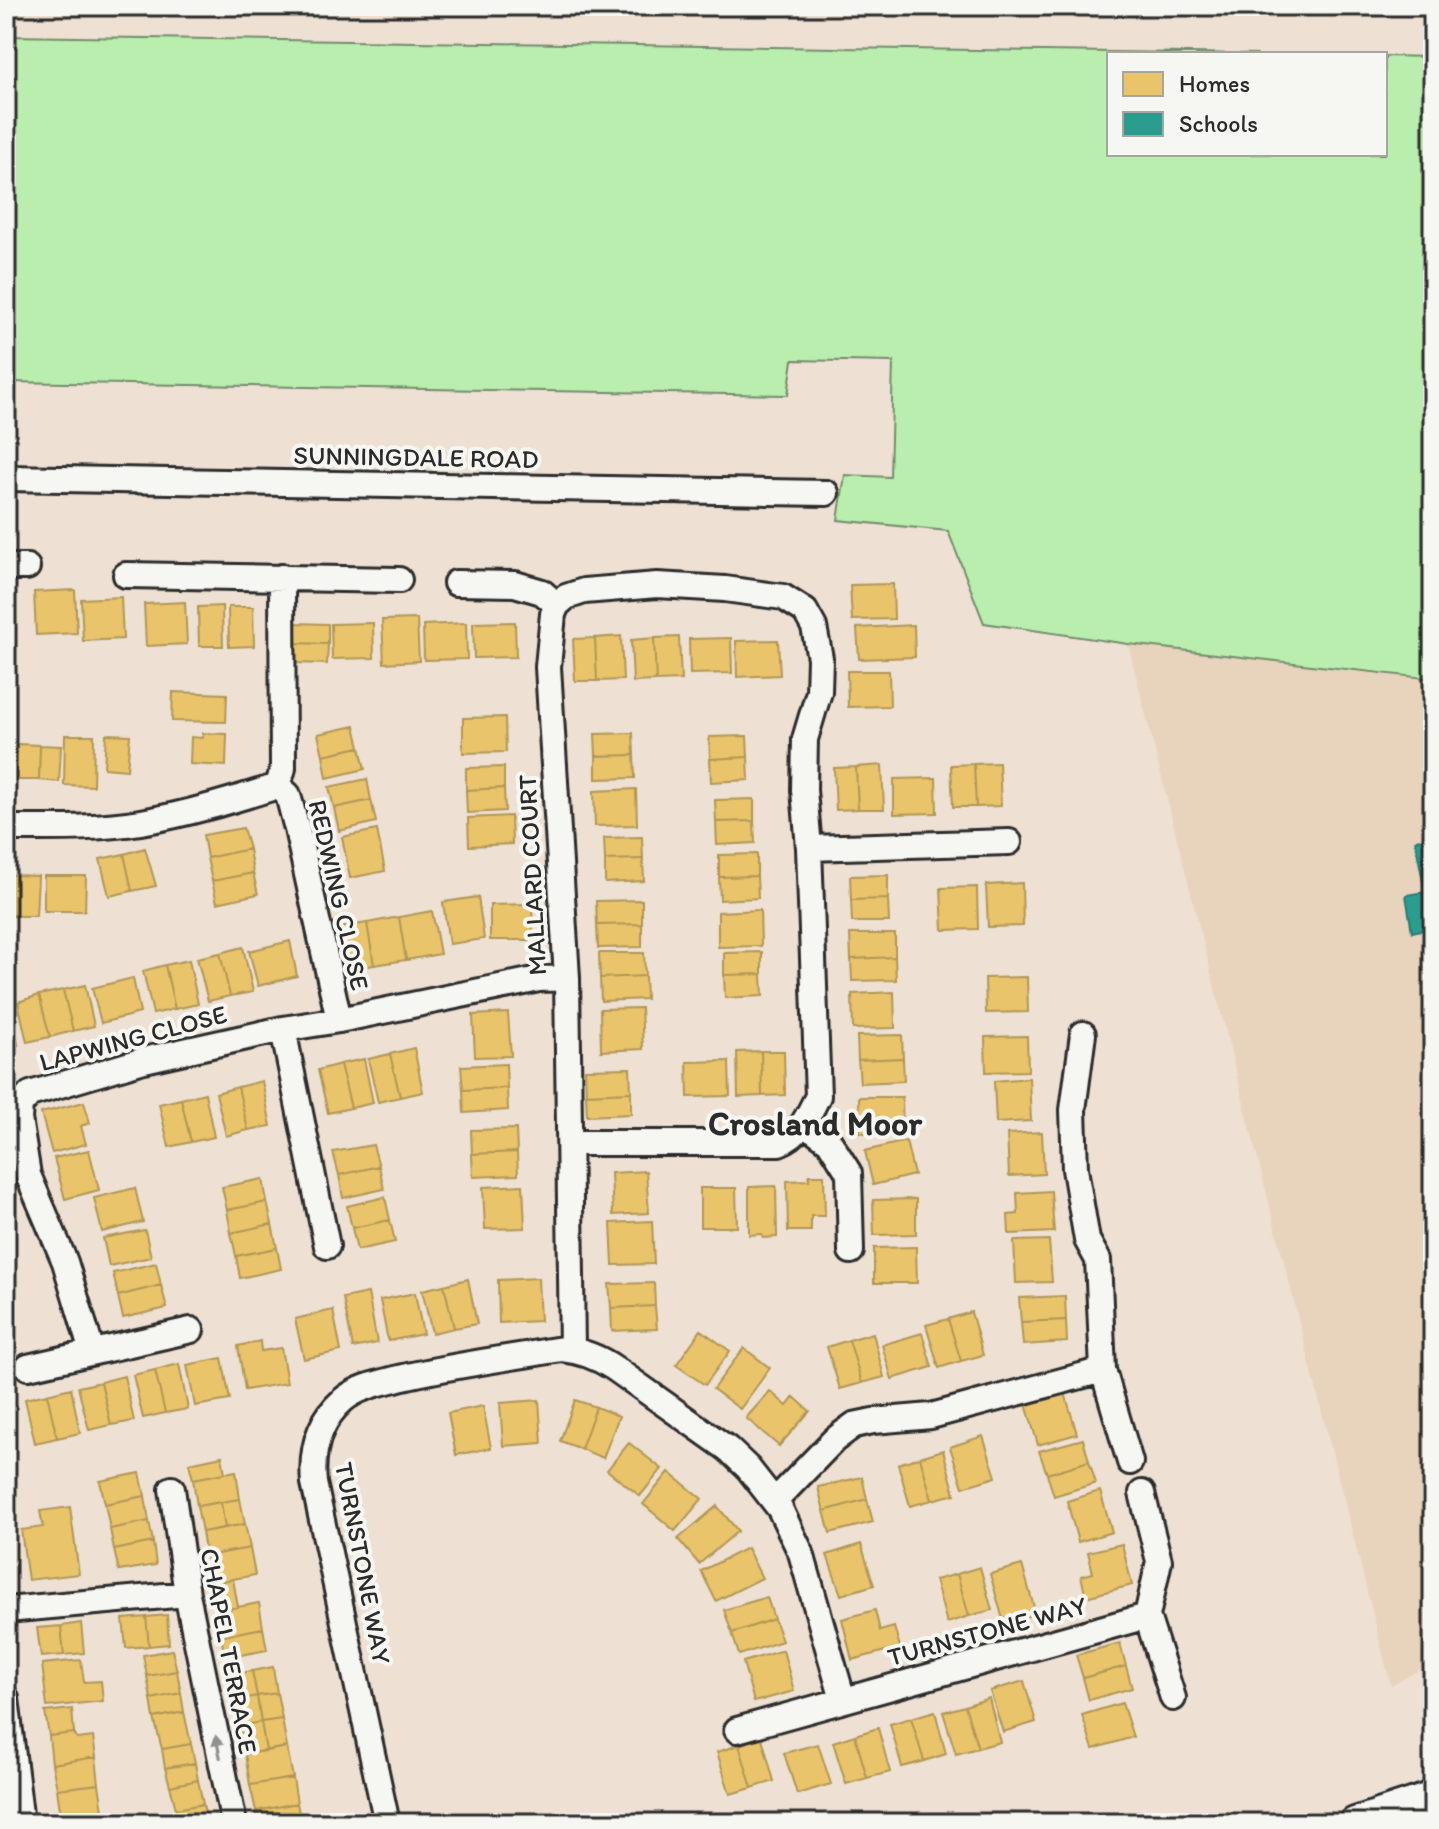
<svg xmlns="http://www.w3.org/2000/svg" width="1439" height="1829" font-family="Itim,sans-serif">
<style>
.built{fill:#e8d3bd}
.green{fill:#baeeae;stroke:#728c6c;stroke-width:2}
.homes{fill:#e9c46a;stroke:#b09657;stroke-width:2}
.schools{fill:#2a9d8f;stroke:#2a7b71;stroke-width:2}
.lines{fill:none;stroke-linecap:round;stroke-linejoin:round}
.minor-casing{stroke:#2b2b2b;stroke-width:30}
.tertiary-casing{stroke:#2b2b2b;stroke-width:36}
.minor{stroke:#f6f6f2;stroke-width:24}
.tertiary{stroke:#f6f6f2;stroke-width:30}
.oneway{fill:#90908e}
.labels{text-anchor:middle;stroke-width:8;stroke-linejoin:round;paint-order:stroke}
.street-label{font-size:26px;fill:#2b2b2b;stroke:#f6f6f2}
.district-label{font-size:34px;font-weight:bold;fill:#2b2b2b;stroke:#f6f6f2}
</style>
<rect width="100%" height="100%" fill="#eee1d3"/>
<filter id="ink" filterUnits="userSpaceOnUse"><feTurbulence type="fractalNoise" baseFrequency=".0125" numOctaves="2"/><feDisplacementMap in="SourceGraphic" scale="16" xChannelSelector="R" yChannelSelector="G"/><feConvolveMatrix kernelMatrix="1 2 1 2 8 2 1 2 1" color-interpolation-filters="sRGB"/></filter>
<g filter="url(#ink)">
<path class="built" d="M1128 644 1433 679V1662L1391 1686Z"/>
<path class="green" d="M6 36 1258 54H1109V154H1385V56L1433 57V679L1128 644 984 623 948 531 838 520 845 475 890 477 893 362 793 360 788 395 6 382Z"/>
<path class="homes" d="M893 584 894 619 852 620 850 585Z
M75 590 77 633 36 635 34 592Z
M6 594H11L13 637H6Z
M121 597 123 639 83 641 81 599Z
M185 602 187 644 146 646 144 604Z
M222 606 223 646H199L198 607Z
M228 607H253L254 646 229 647Z
M417 619 419 661 384 663 382 620Z
M515 622 516 657 474 658 473 623Z
M293 623 328 624V644L293 643Z
M373 623 374 658 332 659 331 624Z
M466 623 467 659 424 660 423 625Z
M914 625 915 657 859 659 857 628Z
M621 636 623 680 597 681 595 638Z
M679 637 681 680 656 681 654 638Z
M595 638 597 681H575L573 639Z
M654 638 656 681 633 682 631 640Z
M731 638 732 673 690 674 689 639Z
M778 640 780 675 737 677 736 641Z
M293 643 328 644 327 664 293 663Z
M847 671H889L890 706 848 707Z
M173 692 227 694 226 722 172 721Z
M505 717 506 752 463 753V718Z
M355 726 360 747 323 755 318 734Z
M203 733 227 734 226 766 190 764 191 737 203 738Z
M633 733 634 755 596 756 595 734Z
M106 734 130 735 127 770 104 768Z
M65 735H94L93 786 64 785Z
M747 736 748 757 710 759 709 737Z
M17 744 40 745 39 780H16Z
M40 745 61 746 59 782 39 780Z
M360 747 365 769 327 778 323 755Z
M634 755 635 778 596 779V756Z
M748 757 749 780 711 782 710 759Z
M999 763 1001 806 976 807 974 764Z
M974 764 976 807H953L951 765Z
M882 765 884 809H858L856 767Z
M504 767V788L466 790V768Z
M856 767 858 809 836 810 834 768Z
M936 778 937 813 894 814V779Z
M367 779 371 800 334 808 329 787Z
M504 788 505 811 467 813 466 790Z
M636 789 637 825 595 826 594 791Z
M754 799V821L716 822 715 800Z
M371 800 376 822 339 831 334 808Z
M511 816 512 844 469 846 468 818Z
M754 821 755 843 717 845 716 822Z
M243 828 249 849 207 858 203 835Z
M377 830 385 871 350 878 342 837Z
M642 837 643 859 605 860 604 838Z
M145 848 156 886 132 891 124 854Z
M249 849 253 873 212 881 207 858Z
M124 854 132 891 109 896 100 859Z
M757 854V876L719 877V855Z
M643 859 644 881 605 883V860Z
M253 873 258 894 217 903 212 881Z
M6 874 15 875 14 916 6 915Z
M15 875 38 876 36 916H14Z
M888 875V899L851 900 850 876Z
M44 876H86L85 911H44Z
M757 876 758 898 720 900 719 877Z
M1022 883 1023 926 988 927 986 885Z
M977 887 978 929 943 930 941 888Z
M478 897 484 939 449 944 443 902Z
M888 899 889 922H852L851 900Z
M642 900V924L597 925 596 901Z
M532 904 533 940H490V905Z
M760 910 761 946 718 947V912Z
M432 911 440 954 406 960 399 917Z
M399 917 406 960 374 965 367 923Z
M367 923 374 965 347 970 339 928Z
M642 924V947L598 948 597 925Z
M850 934H895V957L851 959Z
M290 941 297 976 258 986 249 951Z
M243 947 253 992 230 996 220 953Z
M762 952V974L724 975V953Z
M220 953 230 996 208 1001 197 958Z
M599 953H644L645 976 600 978Z
M895 957 896 980 852 981 851 959Z
M189 960 198 1004 175 1009 165 965Z
M165 965 175 1009 153 1014 143 971Z
M762 974 763 996 725 998 724 975Z
M645 976 646 999 601 1001 600 978Z
M1027 977 1028 1012 986 1013 985 978Z
M133 978 140 1013 101 1023 92 988Z
M85 985 94 1026 73 1031 63 990Z
M63 990 73 1031 50 1037 39 995Z
M894 992 895 1028 853 1029 852 994Z
M39 995 50 1037 27 1042 18 1002Z
M641 1008 643 1049 601 1051 600 1009Z
M11 1010 18 1045 6 1047V1011Z
M508 1013 511 1056 475 1057 473 1015Z
M902 1035 903 1058 858 1060 857 1036Z
M1027 1036 1028 1071 986 1072 985 1037Z
M414 1048 423 1092 400 1097 390 1054Z
M761 1051H784L785 1095 762 1096Z
M761 1051 762 1096 738 1097 737 1052Z
M390 1054 400 1097 378 1102 368 1059Z
M903 1058 904 1081 860 1083 858 1060Z
M364 1059 373 1103 351 1108 340 1064Z
M729 1061 730 1096 688 1097 687 1062Z
M340 1064 351 1108 328 1113 318 1070Z
M506 1064 507 1088 463 1090 461 1066Z
M630 1068 631 1092 586 1094 585 1069Z
M1029 1078 1031 1121 996 1123 994 1081Z
M262 1081 271 1126 248 1130 238 1087Z
M238 1087 248 1130 226 1136 216 1093Z
M507 1088 508 1110 464 1113 463 1090Z
M631 1092V1114L587 1116 586 1094Z
M205 1093 214 1137 191 1142 181 1099Z
M859 1097H902L903 1132 860 1133Z
M181 1099 191 1142 169 1147 159 1104Z
M84 1102 90 1123 81 1126 86 1144 52 1153 41 1113Z
M516 1129 517 1152 472 1154 471 1130Z
M1042 1132 1044 1174 1009 1176 1007 1134Z
M906 1141 914 1175 873 1185 865 1151Z
M373 1145 379 1166 339 1175 333 1152Z
M89 1150 99 1190 65 1199 54 1158Z
M517 1152 518 1175 473 1177 472 1154Z
M379 1166 384 1189 343 1198 339 1175Z
M646 1171 649 1213 613 1215 611 1173Z
M809 1175H824L825 1216H811V1231H788L787 1181 809 1180Z
M263 1179 267 1202 227 1210 222 1187Z
M523 1185 525 1228 485 1229 483 1187Z
M776 1186 777 1237 763 1238 762 1234 749 1235V1187Z
M135 1188 143 1222 102 1232 94 1198Z
M700 1188H736L737 1227H700Z
M1051 1191 1054 1232 1009 1234 1008 1215 1018 1214 1017 1193Z
M385 1197 390 1220 352 1228 347 1206Z
M916 1199V1234L874 1235 873 1200Z
M267 1202 272 1224 231 1233 227 1210Z
M390 1220 395 1242 357 1250 352 1228Z
M652 1221 654 1264 613 1265 611 1223Z
M272 1224 277 1248 236 1256 231 1233Z
M145 1230 151 1257 109 1266 103 1238Z
M1049 1240 1052 1282 1016 1283 1014 1241Z
M916 1247 917 1283H874V1248Z
M277 1248 281 1269 240 1278 236 1256Z
M156 1263 161 1285 118 1296 113 1273Z
M538 1278 540 1321 499 1323 498 1280Z
M468 1279 477 1324 454 1328 444 1285Z
M654 1283 655 1306 611 1308 609 1284Z
M161 1285 167 1308 123 1318 118 1296Z
M444 1285 454 1328 432 1333 422 1290Z
M368 1293 377 1343 353 1348 343 1298Z
M415 1293 423 1334 388 1341 380 1300Z
M1065 1296 1066 1320 1021 1322 1019 1298Z
M655 1306 657 1329 612 1331 611 1308Z
M333 1310 341 1351 304 1359 295 1319Z
M971 1312 983 1355 961 1361 948 1319Z
M948 1319 961 1361 939 1368 926 1325Z
M1066 1320 1067 1342 1023 1345 1021 1322Z
M701 1330 730 1351 705 1385 676 1365Z
M873 1333 884 1377 862 1383 849 1340Z
M922 1333 932 1367 892 1379 882 1345Z
M849 1340 862 1383 840 1389 827 1347Z
M260 1341 261 1351 281 1348 287 1383 245 1390 238 1346Z
M744 1348 770 1368 740 1409 713 1389Z
M222 1358 230 1400 195 1406 187 1365Z
M179 1364 188 1409 165 1413 155 1370Z
M155 1370 165 1413 143 1418 133 1375Z
M124 1376 134 1421 111 1425 101 1382Z
M101 1382 111 1425 89 1430 78 1387Z
M71 1388 80 1433 57 1438 47 1394Z
M770 1391 787 1406 794 1397 810 1411 779 1446 746 1418Z
M1065 1393 1077 1434 1038 1445 1026 1404Z
M47 1394 57 1438 35 1443 25 1399Z
M539 1400 542 1443 503 1446 500 1403Z
M575 1400 596 1407 581 1449 560 1441Z
M483 1406 491 1448 456 1455 448 1413Z
M596 1407 619 1416 603 1458 581 1449Z
M983 1436 996 1477 963 1487 950 1447Z
M1083 1439 1089 1461 1047 1474 1039 1451Z
M629 1443 662 1469 640 1496 607 1470Z
M943 1450 955 1494 932 1500 920 1457Z
M222 1456 225 1473 193 1479 189 1463Z
M920 1457 932 1500 910 1506 898 1464Z
M1089 1461 1096 1483 1054 1496 1047 1474Z
M236 1471 240 1499 197 1506 193 1479Z
M669 1472 702 1499 675 1531 643 1504Z
M140 1473 145 1496 105 1504 100 1481Z
M862 1477 867 1499 824 1511 818 1487Z
M1100 1491 1112 1532 1078 1542 1067 1501Z
M145 1496 149 1521 110 1529 105 1504Z
M240 1499 245 1524 225 1528 221 1502Z
M867 1499 873 1522 830 1533 824 1511Z
M221 1502 225 1528 202 1532 197 1506Z
M717 1506 738 1531 699 1564 678 1539Z
M70 1507 79 1574 28 1580 21 1530 43 1527 40 1511Z
M149 1521 153 1542 114 1550 110 1529Z
M245 1524 250 1548 206 1556 202 1532Z
M153 1542 156 1565 119 1571 114 1550Z
M861 1544 874 1585 841 1595 827 1555Z
M1122 1544 1132 1585 1086 1597 1081 1576 1093 1573 1088 1552Z
M250 1548 255 1575 211 1583 206 1556Z
M747 1548 762 1578 716 1601 701 1571Z
M1022 1565 1036 1614 1004 1623 990 1574Z
M980 1567 992 1610 969 1616 957 1574Z
M957 1574 969 1616 947 1623 935 1580Z
M233 1579 238 1607 216 1611 211 1583Z
M767 1597 774 1619 732 1633 724 1610Z
M259 1603 263 1628 221 1636 216 1611Z
M875 1610 880 1631 894 1627 900 1647 852 1660 842 1619Z
M167 1615 169 1644 149 1646 146 1617Z
M146 1617 149 1646 126 1648 123 1619Z
M774 1619 782 1641 739 1655 732 1633Z
M81 1623 84 1653 64 1655 61 1626Z
M61 1626 64 1655 41 1657 37 1628Z
M263 1628 267 1650 225 1658 221 1636Z
M1120 1643 1126 1666 1083 1678 1076 1655Z
M172 1650 177 1671 147 1676 143 1655Z
M783 1650 794 1691 754 1702 743 1662Z
M81 1660 84 1682 101 1681 103 1701 47 1707 42 1664Z
M1126 1666 1132 1688 1089 1700 1083 1678Z
M273 1667 277 1693 257 1696 252 1671Z
M177 1671 181 1693 151 1699 147 1676Z
M252 1671 257 1696 234 1701 229 1675Z
M1024 1681 1036 1722 1003 1732 990 1691Z
M181 1693 184 1712 154 1718 151 1699Z
M277 1693 282 1719 261 1722 257 1696Z
M257 1696 261 1722 239 1726 234 1701Z
M989 1698 1000 1742 978 1748 965 1706Z
M1122 1703 1133 1737 1093 1749 1082 1715Z
M965 1706 978 1748 956 1754 943 1712Z
M72 1709 74 1733 49 1736 45 1712Z
M935 1711 946 1754 924 1761 911 1718Z
M184 1712 191 1744 162 1749 154 1718Z
M911 1718 924 1761 902 1767 890 1724Z
M282 1719 287 1747 266 1751 261 1722Z
M261 1722 266 1751 245 1754 239 1726Z
M878 1728 890 1772 867 1778 855 1735Z
M74 1733 77 1739 93 1737 96 1757 52 1764 49 1736Z
M855 1735 867 1778 846 1784 833 1742Z
M762 1738 774 1781 752 1788 739 1745Z
M191 1744 195 1763 165 1768 162 1749Z
M818 1744 831 1784 797 1794 784 1753Z
M739 1745 752 1788 730 1794 717 1752Z
M287 1747 293 1778 250 1785 245 1754Z
M96 1757 99 1784 57 1789 52 1764Z
M195 1763 198 1780 170 1786 165 1768Z
M293 1778 297 1803 256 1811 250 1785Z
M198 1780 203 1804 176 1809 170 1786Z
M99 1784 103 1811 61 1817 57 1789Z
M297 1803 301 1823H258L256 1811Z
M203 1804 207 1823H179L176 1809Z
M103 1811 104 1823H62L61 1817Z"/>
<path class="schools" d="M1433 837V943L1430 928 1412 932 1406 895 1425 892 1415 840Z"/>
<g class="lines">
<g class="minor-casing">
<path id="minor" d="M6 478 826 493
M6 567H27
M126 575 399 580
M456 583 515 584 542 592 557 605
M278 786 283 768 282 577
M6 828C51 828 97 829 141 822 188 814 233 800 278 786L288 795 297 829 339 1020
M809 848 1009 842
M283 1029 327 1246
M1083 1034 1073 1110 1075 1169 1087 1240 1098 1260 1103 1370 1130 1462
M804 1123 829 1141 849 1173 851 1251
M571 1143H779C801 1135 808 1115 818 1096L809 848 804 790 805 739 819 692 820 658 814 627 805 611 783 597 725 589 657 585 584 591 566 597 557 605 553 614 548 667 567 978 572 1350
M92 1352 65 1262 28 1175 19 1119 20 1105 30 1094 144 1060 283 1029 339 1020 539 979 567 978
M28 1367 191 1330
M172 1489 187 1594 234 1823
M1142 1493 1159 1561 1147 1616 1173 1698
M775 1501 834 1440 854 1425 873 1421 931 1416 1103 1370
M6 1610 187 1594
M6 1698 21 1823
M737 1730 1147 1616
M387 1823 314 1483C311 1451 318 1422 343 1400 358 1387 380 1383 399 1378 453 1365 508 1358 562 1349 583 1351 598 1357 614 1368L728 1449 748 1468 780 1509 801 1553 843 1700"/>
</g>
<g class="tertiary-casing">
<path id="tertiary" d="M1355 1823 1433 1797"/>
</g>
<use href="#minor" class="minor"/>
<use href="#tertiary" class="tertiary"/>
</g>
<defs><path id="oneway-solid" d="M-6-.8H1V-3.2L6.5 0L1 3.2V.8H-6Z" transform="scale(2)"/></defs>
<use class="oneway" href="#oneway-solid" transform="translate(218 1747) rotate(-102)"/>
</g>
<g class="labels">
<g class="street-label">
<text transform="translate(416 457) rotate(1)" y="9">SUNNINGDALE ROAD</text>
<text transform="translate(532 875) rotate(-93)" y="9">MALLARD COURT</text>
<text transform="translate(339 895) rotate(77)" y="9">REDWING CLOSE</text>
<text transform="translate(133 1038) rotate(-15)" y="9">LAPWING CLOSE</text>
<text transform="translate(363 1563) rotate(79)" y="9">TURNSTONE WAY</text>
<text transform="translate(987 1631) rotate(-15)" y="9">TURNSTONE WAY</text>
<text transform="translate(229 1651) rotate(79)" y="9">CHAPEL TERRACE</text>
</g>
<g class="district-label">
<text x="815" y="1135">Crosland Moor</text>
</g>
</g>
<rect width="1439" height="1829" fill="none" stroke="#f6f6f2" stroke-width="32"/>
<rect x="16" y="16" width="1407" height="1797" fill="none" stroke="#2b2b2b" stroke-width="3" filter="url(#ink)"/>
<rect x="1107" y="52" width="280" height="104" fill="#f6f6f2" stroke="#a5a5a2" stroke-width="2"/>
<rect x="1123" y="72" width="40" height="24" fill="#e9c46a" stroke="#a5a5a2" stroke-width="2"/>
<text x="1179" y="92" font-size="24" fill="#2b2b2b">Homes</text>
<rect x="1123" y="112" width="40" height="24" fill="#2a9d8f" stroke="#a5a5a2" stroke-width="2"/>
<text x="1179" y="132" font-size="24" fill="#2b2b2b">Schools</text>
</svg>
